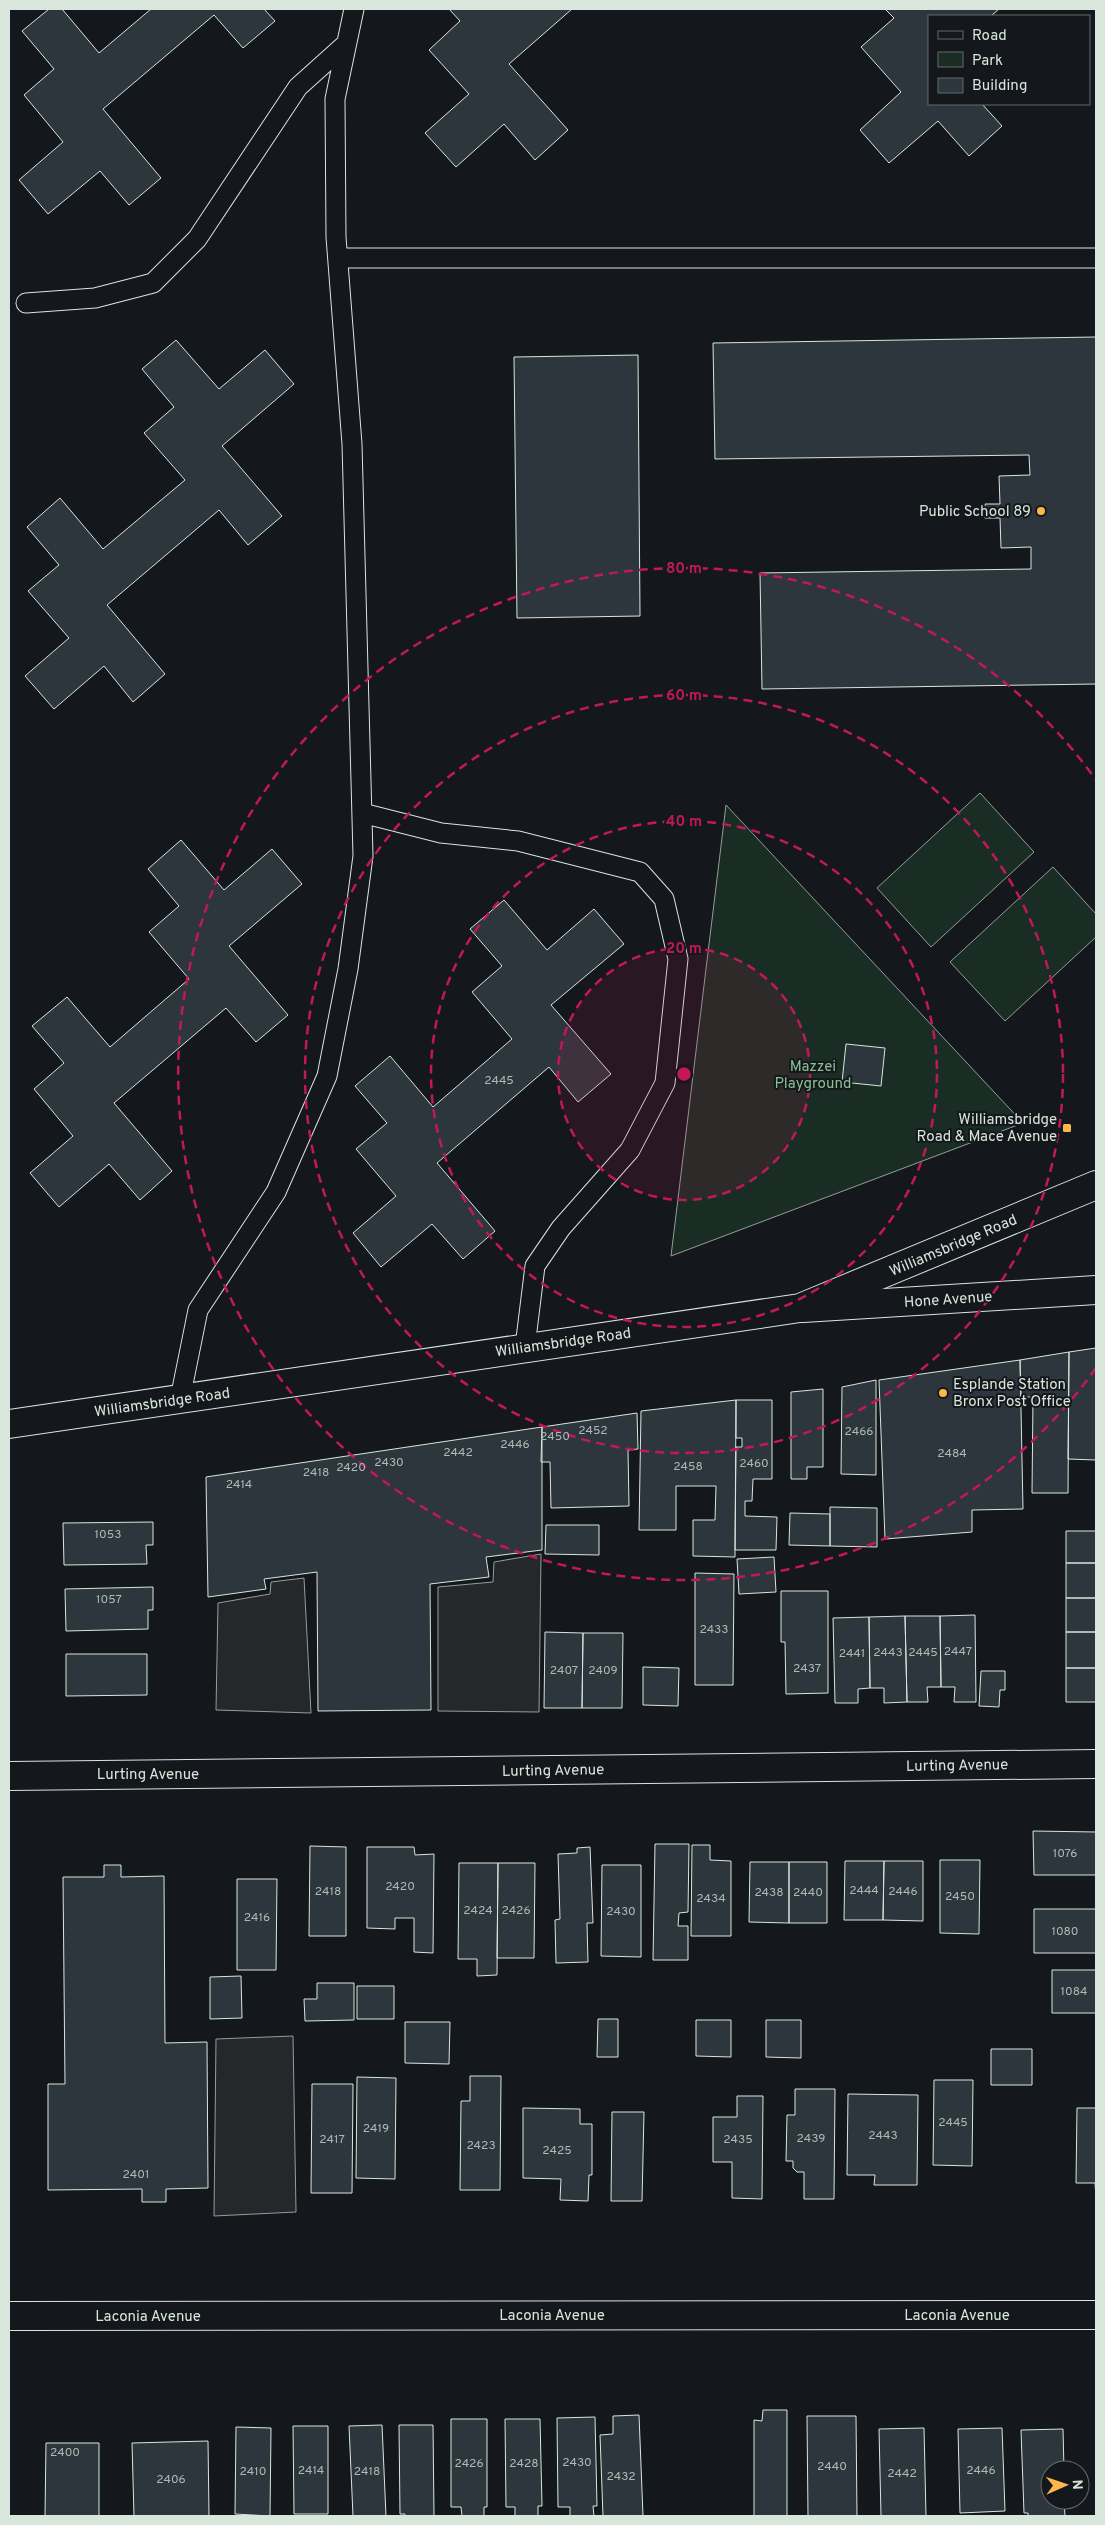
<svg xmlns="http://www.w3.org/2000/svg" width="1105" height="2525" font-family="Overpass,sans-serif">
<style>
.green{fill:#1a2d24;stroke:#939e99}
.parking{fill:#24282b;stroke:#939e99}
.building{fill:#2c363c;stroke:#d8e6dc}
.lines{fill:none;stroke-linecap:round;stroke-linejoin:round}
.service-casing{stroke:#d8e6dc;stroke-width:21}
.minor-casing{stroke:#d8e6dc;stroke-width:30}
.tertiary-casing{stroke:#d8e6dc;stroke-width:30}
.secondary-casing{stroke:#d8e6dc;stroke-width:30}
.service{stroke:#14181c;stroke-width:19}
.minor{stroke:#14181c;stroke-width:28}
.tertiary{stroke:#14181c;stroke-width:28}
.secondary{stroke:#14181c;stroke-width:28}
.ring{fill:none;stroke:#c2185b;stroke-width:2.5;stroke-dasharray:9 6}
.poi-dot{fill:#ffb74d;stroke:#14181c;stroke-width:2}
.labels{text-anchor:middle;stroke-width:4;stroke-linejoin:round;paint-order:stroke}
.number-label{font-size:12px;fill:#adbab4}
.poi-label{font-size:15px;fill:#d8e6dc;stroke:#14181c;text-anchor:end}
.park-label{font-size:15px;fill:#8ac095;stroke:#14181c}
.street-label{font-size:15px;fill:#d8e6dc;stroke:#14181c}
.centre{fill:#c2185b;stroke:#14181c;stroke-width:2.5}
.ring-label{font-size:15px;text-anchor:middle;font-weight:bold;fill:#c2185b;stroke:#14181c;stroke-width:4;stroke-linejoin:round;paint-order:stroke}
</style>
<rect width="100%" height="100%" fill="#14181c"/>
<path class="green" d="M980 793 1034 852 931 947 877 888Z
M726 805 1023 1123 671 1256Z
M1053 867 1096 914V937L1005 1021 950 962Z"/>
<path class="parking" d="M541 1554 539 1712 438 1711V1587L493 1582 494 1562Z
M304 1578 311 1713 216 1710 218 1603 270 1594 271 1582Z
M293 2036 296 2212 214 2216 216 2039Z"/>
<path class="building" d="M49 9H62L99 53 151 9H264L275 21 243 48 214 15 103 109 161 178 129 205 100 171 48 214 19 180 63 142 24 95 54 69 22 31Z
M449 9H572L509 64 568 130 535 160 504 124 456 167 425 133 469 94 429 50 460 21Z
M885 9H999L991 16H929V104H982L1002 126 969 156 938 121 889 163 860 130 901 92 861 47 894 18Z
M1096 337V684L762 689 760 573 1031 569V547L1001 548 1000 518H985V504H1000L999 476 1030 475 1029 455 715 459 713 343Z
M176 340 219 389 265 350 294 384 222 446 282 516 248 545 219 510 107 605 165 674 133 702 104 666 54 709 25 676 69 638 28 591 59 565 27 527 60 498 103 549 185 480 144 433 174 407 142 369Z
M638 355 640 616 517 618 514 357Z
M181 840 224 890 272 849 302 884 229 946 288 1015 256 1042 226 1008 114 1103 172 1171 140 1200 109 1164 59 1207 30 1173 73 1136 34 1089 64 1063 32 1026 67 997 110 1047 189 979 149 932 179 906 148 869Z
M504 900 547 950 594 909 624 944 551 1005 611 1074 578 1102 549 1067 437 1163 495 1231 463 1259 432 1224 381 1267 353 1233 396 1196 356 1149 387 1123 355 1086 390 1056 433 1107 512 1039 472 992 502 966 470 929Z
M846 1044 885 1048 881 1086 842 1082Z
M1096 1348V1460L1068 1459 1069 1352Z
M1069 1352 1068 1493H1032L1033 1397H1021L1020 1360Z
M1020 1360 1023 1509 972 1510V1532L885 1539 879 1380Z
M876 1380V1475L841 1474 842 1387Z
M823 1389V1467H807V1479H791V1392Z
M736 1400 735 1557 693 1556V1520H715L716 1486H676V1530H639L641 1411Z
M736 1400H772V1479H753L752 1501H745V1516L777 1517 776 1550H735L736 1447H742V1438H736Z
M637 1413 638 1449 628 1450 629 1506 551 1508 550 1462H541L542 1427Z
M542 1427V1550L486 1557 489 1577 430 1584 431 1710 318 1711 317 1572 264 1579 266 1589 208 1597 206 1477Z
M830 1507 877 1508V1547L830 1546Z
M790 1513 830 1514V1546L789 1545Z
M153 1522V1545H146L147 1564 64 1565 63 1523Z
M546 1525H599V1555L545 1554Z
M1066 1531H1096V1563H1066Z
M774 1557 776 1592 739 1594 737 1559Z
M1066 1563H1096V1598H1066Z
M695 1573 734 1574 733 1685H695Z
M153 1587V1610H148V1629L66 1631 65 1589Z
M781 1591H828V1693L786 1694 785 1642H781Z
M1066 1598H1096V1632H1066Z
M975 1615 976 1702H954L955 1687H941L940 1616Z
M905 1616 907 1702 884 1703V1688H870L869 1617Z
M905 1616H940L941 1687H927L928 1702H907Z
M869 1617 870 1688 858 1689V1703H835L833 1618Z
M545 1632 583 1633 582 1708H544Z
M1066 1632H1096V1668H1066Z
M583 1633H623L622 1708H582Z
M66 1654H147V1695L66 1696Z
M643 1667 679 1668 678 1706 643 1705Z
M1066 1668H1096V1702H1066Z
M981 1671H1005V1690H1000L999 1707 979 1706Z
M1033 1831 1096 1832V1875H1034Z
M655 1844H689L688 1912 679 1913 678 1926H688V1960H653Z
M692 1845H710V1860L731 1861V1936H691Z
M310 1846 346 1847V1936H309Z
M367 1847H414L415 1855 434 1854 433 1953 414 1952V1918H395V1929L367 1928Z
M590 1847 593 1923H587L588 1962 556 1963 555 1920 560 1919 558 1854 577 1853V1848Z
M940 1860H980L979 1934 940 1933Z
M845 1861H884L883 1920H844Z
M884 1861H923V1921L883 1920Z
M750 1862H789V1923L749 1922Z
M789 1862H827V1923H789Z
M459 1863H498L497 1975 477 1976V1959H458Z
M498 1863H535L534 1958H497Z
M104 1865H121V1877L164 1876 165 2043 207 2042 208 2188 166 2189V2202H142V2189L48 2190V2084H65L63 1877H104Z
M602 1865H641V1957L601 1956Z
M237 1879H277L276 1970H237Z
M1034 1909H1096V1953H1034Z
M1052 1970H1096V2013H1052Z
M241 1976 242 2018 210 2019V1977Z
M317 1983H354V2020L305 2021 304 1999H317Z
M357 1986H394V2019H357Z
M598 2019H618V2057H597Z
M696 2020H731V2057L696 2056Z
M766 2020H801V2058L766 2057Z
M405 2022H450L449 2064 405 2063Z
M991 2049H1032V2085H991Z
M470 2076H501L500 2190H460L461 2101H470Z
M357 2077 396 2078 395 2179 356 2178Z
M934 2080H973L972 2166 933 2165Z
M312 2084H353L352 2193H311Z
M795 2089H835L834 2199H804V2172H797L793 2168V2161H786L787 2115H795Z
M848 2094 918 2095 917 2185H874L875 2175H847Z
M737 2096H763L762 2199 732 2198V2162H713V2117H737Z
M523 2108 580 2109V2124H592V2175H589L588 2201 560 2200 561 2179 523 2178Z
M1077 2108H1096V2197L1095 2183H1076Z
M612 2112H644L642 2201H611Z
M763 2410H787V2516H754V2420L762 2421Z
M639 2415 643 2516H603L600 2435 613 2434V2416Z
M807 2416H856L857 2516H808Z
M595 2417 597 2506H593L594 2516H570V2507H558L557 2418Z
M451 2419H487V2507H484V2516H462L461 2507H451Z
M505 2419H540L542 2506H538V2516H515V2507H506Z
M382 2425 386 2516H353L349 2426Z
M399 2425H433L434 2516H405V2514H400Z
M293 2426H328V2514H294Z
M236 2427 271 2428 270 2516 235 2514Z
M924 2428 926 2516H881L879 2429Z
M1002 2428 1005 2511 960 2513 958 2429Z
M1063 2429 1064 2470H1050V2500H1064L1065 2516H1028V2513H1024L1021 2430Z
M208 2441 209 2516H134L132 2443Z
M46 2443H99V2516H45Z"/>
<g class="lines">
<g class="service-casing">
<path id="service" d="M338 258H1096
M26 303 95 298 153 283 197 239 298 87 347 43
M362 813 441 833 518 841 640 872 664 899 678 959 665 1083 630 1150 561 1228 535 1266 525 1347
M180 1399 198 1310 276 1192 327 1076 348 969 363 856 352 444 336 237 335 99 354 9"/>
</g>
<g class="minor-casing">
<path id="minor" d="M803 1308 1096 1290
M9 1776 1096 1764"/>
</g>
<g class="tertiary-casing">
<path id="tertiary" d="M9 2316 1096 2315"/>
</g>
<g class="secondary-casing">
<path id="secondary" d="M9 1424 800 1308 1096 1185"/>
</g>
<use href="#service" class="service"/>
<use href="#minor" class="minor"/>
<use href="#tertiary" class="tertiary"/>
<use href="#secondary" class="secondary"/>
</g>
<circle cx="684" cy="1074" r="126" fill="#c2185b" fill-opacity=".12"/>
<g class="ring">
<circle cx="684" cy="1074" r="126"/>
<circle cx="684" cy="1074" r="253"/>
<circle cx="684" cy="1074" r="379"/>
<path d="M1096 1368A506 506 0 1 1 1096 780"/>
</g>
<g class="poi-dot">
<circle cx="1041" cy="511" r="5"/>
<rect x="1062" y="1123" width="10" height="10" rx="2.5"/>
<circle cx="943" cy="1393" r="5"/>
</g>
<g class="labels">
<g class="number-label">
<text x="499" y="1084">2445</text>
<text x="593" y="1434">2452</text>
<text x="859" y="1435">2466</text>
<text x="555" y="1440">2450</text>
<text x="515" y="1448">2446</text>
<text x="458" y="1456">2442</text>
<text x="952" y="1457">2484</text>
<text x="389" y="1466">2430</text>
<text x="754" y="1467">2460</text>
<text x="688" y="1470">2458</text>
<text x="351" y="1471">2420</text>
<text x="316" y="1476">2418</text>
<text x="239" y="1488">2414</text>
<text x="108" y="1538">1053</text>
<text x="109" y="1603">1057</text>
<text x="714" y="1633">2433</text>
<text x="958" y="1655">2447</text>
<text x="888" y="1656">2443</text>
<text x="923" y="1656">2445</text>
<text x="852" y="1657">2441</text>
<text x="807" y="1672">2437</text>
<text x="564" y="1674">2407</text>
<text x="603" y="1674">2409</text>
<text x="1065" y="1857">1076</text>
<text x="400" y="1890">2420</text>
<text x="864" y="1894">2444</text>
<text x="328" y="1895">2418</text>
<text x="903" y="1895">2446</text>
<text x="769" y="1896">2438</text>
<text x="808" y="1896">2440</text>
<text x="960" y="1900">2450</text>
<text x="711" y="1902">2434</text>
<text x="478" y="1914">2424</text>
<text x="516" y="1914">2426</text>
<text x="621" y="1915">2430</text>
<text x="257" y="1921">2416</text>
<text x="1065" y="1935">1080</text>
<text x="1074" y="1995">1084</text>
<text x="953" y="2126">2445</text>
<text x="376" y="2132">2419</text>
<text x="883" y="2139">2443</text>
<text x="811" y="2142">2439</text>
<text x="332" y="2143">2417</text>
<text x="738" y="2143">2435</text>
<text x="481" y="2149">2423</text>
<text x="557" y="2154">2425</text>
<text x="136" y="2178">2401</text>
<text x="65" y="2456">2400</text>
<text x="577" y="2466">2430</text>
<text x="469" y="2467">2426</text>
<text x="524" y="2467">2428</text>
<text x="832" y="2470">2440</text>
<text x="311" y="2474">2414</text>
<text x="981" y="2474">2446</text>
<text x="253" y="2475">2410</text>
<text x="367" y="2475">2418</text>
<text x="902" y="2477">2442</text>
<text x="621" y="2480">2432</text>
<text x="171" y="2483">2406</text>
</g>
<g class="poi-label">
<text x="1031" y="516">Public School 89</text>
<text x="1057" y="1124">Williamsbridge<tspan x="1057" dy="17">Road &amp; Mace Avenue</tspan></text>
<text x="953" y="1389" text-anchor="start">Esplande Station<tspan x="953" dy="17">Bronx Post Office</tspan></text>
</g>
<g class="park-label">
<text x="813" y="1071">Mazzei<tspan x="813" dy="17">Playground</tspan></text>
</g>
<g class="street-label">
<text transform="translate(953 1245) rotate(-23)" y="5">Williamsbridge Road</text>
<text transform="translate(948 1299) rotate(-4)" y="5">Hone Avenue</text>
<text transform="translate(563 1342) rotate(-8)" y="5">Williamsbridge Road</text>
<text transform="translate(162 1402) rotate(-8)" y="5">Williamsbridge Road</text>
<text transform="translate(957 1765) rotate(-1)" y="5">Lurting Avenue</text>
<text transform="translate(553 1770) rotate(-1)" y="5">Lurting Avenue</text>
<text x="148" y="1779">Lurting Avenue</text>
<text x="552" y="2320">Laconia Avenue</text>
<text x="957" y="2320">Laconia Avenue</text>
<text x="148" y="2321">Laconia Avenue</text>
</g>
</g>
<circle cx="684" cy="1074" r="8" class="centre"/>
<g class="ring-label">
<text x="684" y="573">80 m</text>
<text x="684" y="700">60 m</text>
<text x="684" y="826">40 m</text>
<text x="684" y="953">20 m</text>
</g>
<rect width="1105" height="2525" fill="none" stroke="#d8e6dc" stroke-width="20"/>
<rect x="928" y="15" width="162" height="90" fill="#14181c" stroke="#626a69"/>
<rect x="938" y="31" width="25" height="8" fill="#14181c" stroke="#626a69"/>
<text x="972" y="40" font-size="15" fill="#d8e6dc">Road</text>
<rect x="938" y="52" width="25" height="15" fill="#1a2d24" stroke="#626a69"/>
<text x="972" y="65" font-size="15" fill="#d8e6dc">Park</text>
<rect x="938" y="78" width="25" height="15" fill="#2c363c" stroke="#626a69"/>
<text x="972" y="90" font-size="15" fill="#d8e6dc">Building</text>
<g transform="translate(1065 2485) rotate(88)"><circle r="24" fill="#14181c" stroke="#626a69"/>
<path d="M0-4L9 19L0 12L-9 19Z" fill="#ffb74d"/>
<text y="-8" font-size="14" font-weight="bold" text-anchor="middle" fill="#d8e6dc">N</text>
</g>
</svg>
